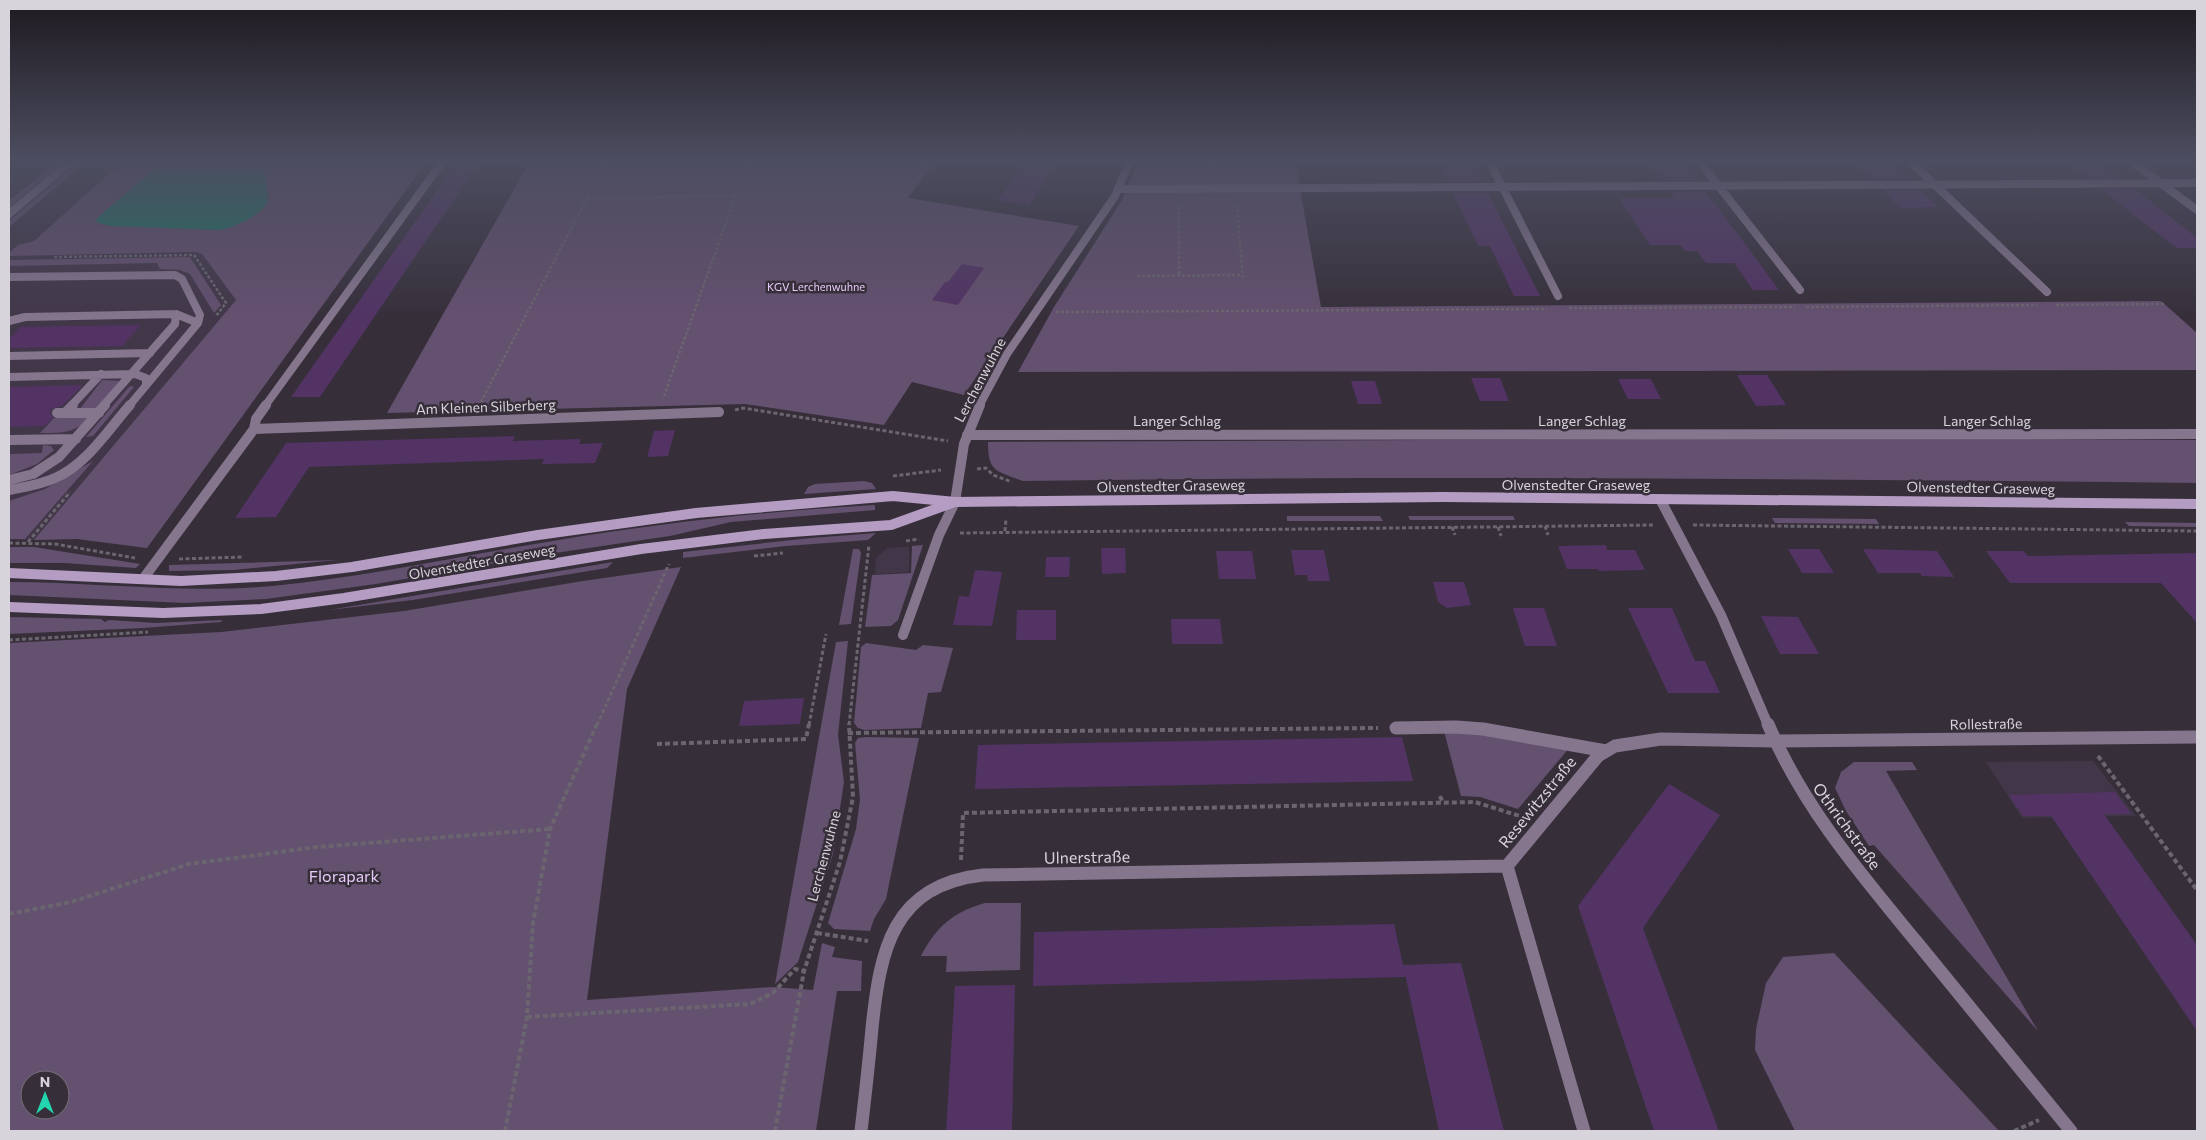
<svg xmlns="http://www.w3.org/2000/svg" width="2206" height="1140" font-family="Commissioner,sans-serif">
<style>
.built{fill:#413748}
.green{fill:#64506f;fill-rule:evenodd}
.water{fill:#1c7762}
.building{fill:#523364}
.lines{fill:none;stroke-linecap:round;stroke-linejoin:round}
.path-far2{stroke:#6b656f;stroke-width:2.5;stroke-dasharray:3 2;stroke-linecap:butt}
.path-far1{stroke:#6b656f;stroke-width:3;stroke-dasharray:4 2.5;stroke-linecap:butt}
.path{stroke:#6b656f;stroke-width:4;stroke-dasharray:5 3;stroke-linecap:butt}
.lane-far2{stroke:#85768e;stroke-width:8}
.lane-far1{stroke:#85768e;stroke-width:10}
.lane{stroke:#85768e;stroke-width:13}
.street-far2{stroke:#85768e;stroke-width:8}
.street-far1{stroke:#85768e;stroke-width:10}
.street{stroke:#85768e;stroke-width:13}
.secondary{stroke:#b49cc2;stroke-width:10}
.labels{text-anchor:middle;stroke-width:5;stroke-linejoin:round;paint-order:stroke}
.far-park-label{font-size:11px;fill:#e7caf9;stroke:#362f3a}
.street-label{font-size:14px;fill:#d8d4db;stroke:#362f3a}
.near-street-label{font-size:16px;fill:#d8d4db;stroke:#362f3a}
.near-park-label{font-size:16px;fill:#e7caf9;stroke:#362f3a}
</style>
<rect width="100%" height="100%" fill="#362f3a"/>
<path class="built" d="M9 161H427L147 548 77 539 9 540Z
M909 547V572L875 574 876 558 887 548Z
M2093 761 2136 816 2022 818 1986 762Z"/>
<path class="green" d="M58 161H64L9 208V201Z
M80 161H87L9 227V221Z
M123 161H164L98 217 103 225 218 230C231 229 265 212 269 199L262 161H427L147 548 77 539 34 540 236 300 202 254 196 252 9 256V253L18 245 34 241Z
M530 161H936L908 198 1079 226 964 395 912 382 884 425 745 404 387 413Z
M1138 161H1295L1321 307 2161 301 2197 333V370L1018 372 1054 307 1122 200Z
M190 257 221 305 214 313 190 274 180 270 160 269 157 263 9 266V260Z
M102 380 122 381 99 408 80 409Z
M131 386 134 387 93 436 86 437 128 388Z
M84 417 88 419C73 434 60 433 40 433L54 418Z
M1877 438 2197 440V483C1806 479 1414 475 1023 481 996 471 988 472 988 442Z
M43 445 51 446 54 450 37 464 9 475V454L42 453Z
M93 461 25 539H9V501L45 489Z
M864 481 872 483 876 489 804 494 808 487 815 484Z
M875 505V510L731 522 670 536 555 553 376 584 266 599 185 603 9 595V582C97 582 183 594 272 586 366 577 459 556 553 541 659 523 768 511 875 505Z
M1287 516H1380L1383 521H1287Z
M1408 516H1513L1515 520H1410Z
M1772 518 1876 519 1879 524 1775 523Z
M2125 522 2197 523V527L2129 526Z
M876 533 868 540 786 546 683 558V552L811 538Z
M923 545 898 620 891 626 865 627 872 575 911 573 912 546Z
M9 547H34L140 564 136 568 64 563H9Z
M853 549H859L861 553 851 624 839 625Z
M337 560 234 570 169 571V565Z
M613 562 607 568 413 600 329 610Z
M681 567 627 689 587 1000 772 987 813 990 822 943 835 947 832 957 862 961 861 991H837L816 1131H9V643L221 632 404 611 583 581ZM30 1080H60V1110H30Z
M9 617 101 619 105 622 109 620 156 623 222 620 221 622 143 628 9 634Z
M848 641 838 735 844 782 833 854 798 962 775 984 836 642Z
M866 643 916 650 923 645 953 648 941 692 928 693 921 728 864 730 858 728 854 723 861 647Z
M1444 731 1489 733 1570 747 1518 809 1480 797 1461 796Z
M867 737 919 738 886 899 874 919 870 931 834 929 828 923 856 829 860 800 855 743 858 738Z
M1854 762H1912L1917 770 1886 771 2038 1031 1874 845 1869 846 1846 811 1835 788 1841 772Z
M985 903H1021L1020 970 946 972 947 956H921C936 927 953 912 985 903Z
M1834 953 1999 1131H1795L1755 1050 1756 1029 1766 983 1783 957Z"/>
<path class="water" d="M164 161H262L266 177 268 202C260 216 235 227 220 230L110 226 96 222 98 217Z"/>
<path class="building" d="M458 161H480L320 397H291Z
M1025 161H1057L1029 205 998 200Z
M1448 161H1472L1483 181 1448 182 1442 169H1452Z
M1855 161H1890L1909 179H1873Z
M1650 162H1683L1697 180H1663Z
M2070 164H2101L2120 178H2087Z
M2101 189H2135L2197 238V248H2178L2167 241Z
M1883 190H1920L1937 207 1900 208Z
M1705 191 1746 245 1779 290H1753L1734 263H1706L1697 251H1685L1680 245H1650L1621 201H1623L1621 198H1675L1670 192Z
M1453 193H1488L1540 296H1514L1490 246H1478Z
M962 264 984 268 958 305 932 300 945 282H948Z
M141 325 122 346 9 348V339L21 327Z
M1737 375H1767L1786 405 1756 406Z
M1471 378H1500L1509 401H1480Z
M1618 379H1651L1661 399H1628Z
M1351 381H1375L1382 404H1358Z
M83 385 62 406 51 409 50 413 53 418 45 426 9 427V387Z
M675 430 668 456 647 457 654 431Z
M515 436 513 441 581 439 579 444 603 443 595 463 542 464 544 459 309 467 276 517 235 518 286 443Z
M1606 545 1607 550H1635L1645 570 1599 571 1598 569H1567L1558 546Z
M1101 548H1125L1126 573 1102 574Z
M1788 549H1819L1834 573H1802Z
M1863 549 1937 551 1954 577 1922 576 1920 573H1878Z
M1291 550H1324L1330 581H1308L1307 575H1295Z
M1216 551H1252L1256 579H1219Z
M1986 551H2023L2028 556 2197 553V623L2161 583H2010Z
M1046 557H1070L1069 577H1045Z
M975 570 1002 572 992 626 953 625 959 596 969 597Z
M1433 582H1464L1471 605 1447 608 1438 602Z
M1513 608H1544L1557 646H1525Z
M1628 608H1672L1695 661H1705L1720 693H1668Z
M1017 610H1056V640H1016Z
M1761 616 1798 617 1819 654H1780Z
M1171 619H1220L1223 644H1172Z
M804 698 800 724 739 726 744 701Z
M1402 737 1413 781 975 789 978 745Z
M1669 784 1720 815 1643 928 1719 1131H1654L1578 906Z
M2115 792 2131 814H2104L2197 945V1031L2051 816H2023L2009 795Z
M1394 924 1403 965 1461 963 1504 1131H1439L1405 974V977L1033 986 1034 932Z
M1015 985 1012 1131H946L955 986Z"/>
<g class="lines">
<path class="path-far2" d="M1209 172 1210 161
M905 196 931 161
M586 199 735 195
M1237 205 1243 280
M1179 206V275
M54 257 194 255 226 303 216 316
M1137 276 1242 275
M2056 305 2165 304
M1806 307 2037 305
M1569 308 1795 307
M1056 312 1547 309
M664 396 748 161
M481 402 606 161"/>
<path class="path-far1" d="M735 410 743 408 948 441
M977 469 986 468 993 475 1012 482
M893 476 941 470
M1693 525 2197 531
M1545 526 1548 535
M1452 527 1455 535
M1498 527 1501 536
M1005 531 1006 519
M960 533 1654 525
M906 541 919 539
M28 542 70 492
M9 543 55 544 135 558
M754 556 783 553
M179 559 243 557
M9 640 148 632
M597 725 669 564
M809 725 826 634
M849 725 869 545"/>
<path class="path" d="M848 733 1378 728
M657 744 806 739 809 724
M2098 756 2197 890
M1440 796 1443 803
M961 860 963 813 1475 802 1523 817
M9 914 71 902 189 864 317 847 550 829
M817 933 868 941
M527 1017 750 1004 773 993 795 969 804 971
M505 1131 527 1017 533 923 550 829 597 724
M775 1131 804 971 840 862 853 797 849 724
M2014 1131 2039 1120"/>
<path class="lane-far2" d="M9 214 72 161
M9 277 175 275 182 279 200 315 198 323 129 406
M9 321 25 317 176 314 198 323
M9 356 150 353
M9 377 135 374 146 378V385
M71 406 101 374
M103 406 175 324 176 314"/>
<path class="lane-far1" d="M57 413H99
M65 413 73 405
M9 440 76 439
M9 480 33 474 59 457 105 405
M9 490C24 487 40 485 55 478 86 465 108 430 130 405"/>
<path class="lane" d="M1396 728 1456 727 1483 729 1606 751"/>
<path class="street-far2" d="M1489 161 1558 296
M1699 161 1800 290
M1910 161 2047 292
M2131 161 2197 210
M1119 189 2197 183
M265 406 443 161
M979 406 1007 354 1115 196 1130 161"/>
<path class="street-far1" d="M254 429 256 419 266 405
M967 435 2197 434
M1660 499 1721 615 1768 725
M143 579 254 429 719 412
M903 635 939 535 955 502 964 444 980 405"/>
<path class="street" d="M1768 724C1802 805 1859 872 1915 940 1967 1003 2019 1067 2071 1131
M1507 866 1598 756 1615 746 1661 739 1775 741 2197 737
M1507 866 1584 1131
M861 1131C865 1097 869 1062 872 1028 880 951 892 885 983 875L1507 866"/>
<path class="secondary" d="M9 573 181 581 276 576 352 567 538 535 696 513 893 496 955 502 1443 497 2197 504
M9 607 163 613 261 609 344 598 641 549 764 534 891 525 952 503"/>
</g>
<linearGradient id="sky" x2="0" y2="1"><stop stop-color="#1e1a20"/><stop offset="0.5" stop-color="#4c4d60"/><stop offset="1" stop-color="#4c4d60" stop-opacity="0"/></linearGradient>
<rect width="2206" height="320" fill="url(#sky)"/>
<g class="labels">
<g class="far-park-label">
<text x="816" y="291">KGV Lerchenwuhne</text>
</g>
<g class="street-label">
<text transform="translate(980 380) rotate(-62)" y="5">Lerchenwuhne</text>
<text transform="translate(486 407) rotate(-2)" y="5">Am Kleinen Silberberg</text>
<text x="1177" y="426">Langer Schlag</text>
<text x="1582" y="426">Langer Schlag</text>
<text x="1987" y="426">Langer Schlag</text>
<text x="1576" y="490">Olvenstedter Graseweg</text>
<text transform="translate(1171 486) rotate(-1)" y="5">Olvenstedter Graseweg</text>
<text transform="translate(1981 488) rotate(1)" y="5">Olvenstedter Graseweg</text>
<text transform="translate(482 562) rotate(-10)" y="5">Olvenstedter Graseweg</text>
<text transform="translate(1986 724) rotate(-1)" y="5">Rollestraße</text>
<text transform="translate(824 856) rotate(-75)" y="5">Lerchenwuhne</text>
</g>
<g class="near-street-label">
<text transform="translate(1537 802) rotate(-51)" y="6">Resewitzstraße</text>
<text transform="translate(1847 826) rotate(54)" y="6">Othrichstraße</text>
<text transform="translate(1087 857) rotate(-1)" y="6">Ulnerstraße</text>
</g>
<g class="near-park-label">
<text x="344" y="882">Florapark</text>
</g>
</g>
<rect width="2206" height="1140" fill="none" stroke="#d8d4db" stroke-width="20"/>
<g transform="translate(45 1095)"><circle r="24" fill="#362f3a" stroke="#77717a"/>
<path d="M0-4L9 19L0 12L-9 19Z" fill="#23d5af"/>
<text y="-8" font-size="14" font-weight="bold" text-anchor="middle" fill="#d8d4db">N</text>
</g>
</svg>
